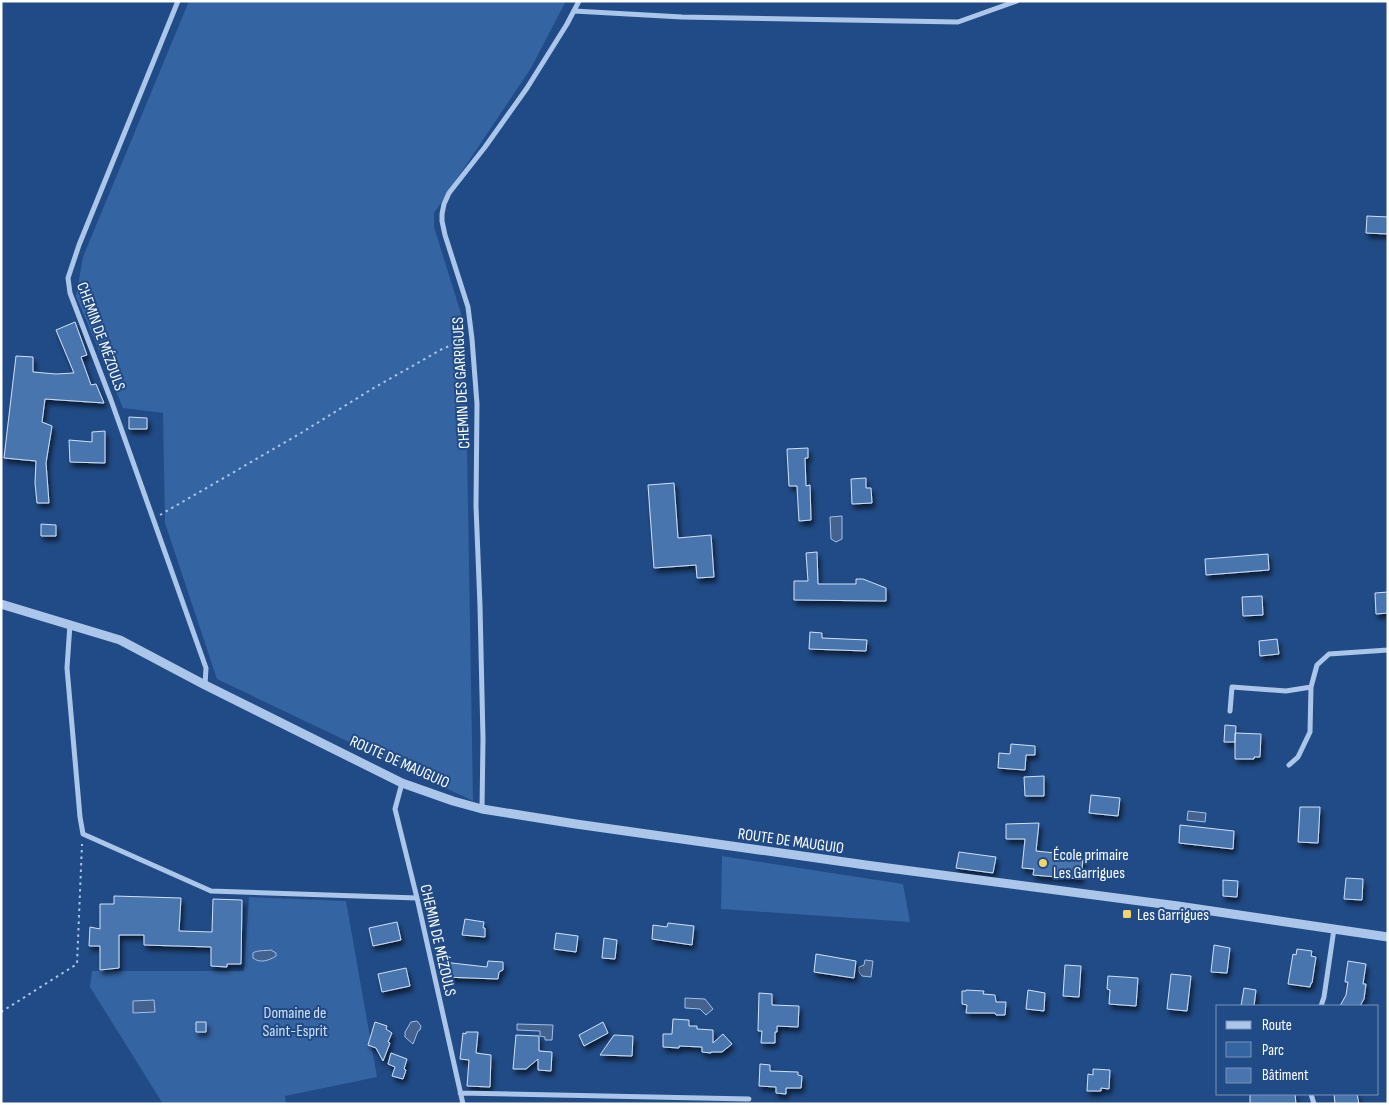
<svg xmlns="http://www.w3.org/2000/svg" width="1389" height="1105" font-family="'Sofia Sans Condensed',sans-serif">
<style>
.green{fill:#3564a3}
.water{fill:#44628d;stroke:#9fc0eb}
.building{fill:#4a74ae;stroke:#cfe0f7;filter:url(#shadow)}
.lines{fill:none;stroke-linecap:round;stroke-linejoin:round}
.path{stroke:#abc6e9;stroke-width:2;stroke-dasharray:2.5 4;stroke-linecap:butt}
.minor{stroke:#abc6e9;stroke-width:5}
.tertiary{stroke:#abc6e9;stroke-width:9}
.poi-dot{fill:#f6d26c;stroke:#214b86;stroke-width:2}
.labels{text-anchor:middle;stroke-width:4;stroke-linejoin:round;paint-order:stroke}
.street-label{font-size:16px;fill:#fff;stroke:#214b86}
.poi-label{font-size:16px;fill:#fff;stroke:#214b86;text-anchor:start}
.park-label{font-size:16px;fill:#cfe0f7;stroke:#214b86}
</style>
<defs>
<filter id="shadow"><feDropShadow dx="2.5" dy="4.5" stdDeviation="2.5" flood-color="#0009"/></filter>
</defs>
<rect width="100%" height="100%" fill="#214b86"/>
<path class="green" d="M189 1H566L531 68 434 213V227L463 320 466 389 473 801 217 679 165 523 163 413 123 408 76 296 83 257Z
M722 856 903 884 910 922 721 909Z
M249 897 346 901 377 1077 285 1096 286 1104H163L90 987 92 971H244Z"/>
<path class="water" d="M842 516V539L836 542 831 539 830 517Z
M1188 811 1206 813 1205 822 1187 820Z
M271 950 276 953V956C270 960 260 964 253 958V953C257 950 265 951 271 950Z
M865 960 873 961 871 977 862 976 859 972V967L864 965Z
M685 998 705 999 713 1009 706 1015 700 1009 685 1008Z
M154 1000 155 1012 133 1013V1001Z
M417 1021 421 1026 420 1030 418 1031 413 1044 405 1037V1032L411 1022Z
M517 1024 553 1025 552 1040H545V1037L540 1036V1031L517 1030Z"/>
<path class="building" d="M1367 216 1388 217V234L1366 233Z
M75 322 87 355 81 357 91 385 96 384 104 403 45 399 42 422 52 426 46 463 49 503H37L35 483 36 461 4 458 16 356 33 357V372L56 374 74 373 56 330Z
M129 417 147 418V429H129Z
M105 431V463L70 462 69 440 92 442V432Z
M808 448V458H805L806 486 810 485 811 520 799 521 797 486H789L787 449Z
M866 478V488H871L872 503 852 504 851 479Z
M674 483 678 538 711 535 714 577 697 578 696 565 654 568 648 485Z
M41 524 56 525V536H41Z
M817 552 818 584H856V579H863L886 588V601L794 600V581H808L806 553Z
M1268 554 1269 570 1206 575 1205 559Z
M1388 592V613L1376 614 1375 593Z
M1262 596 1263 615 1243 616 1242 597Z
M810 632 822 633V638L867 640 866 651 809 649Z
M1277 639 1279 654 1260 656 1259 641Z
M1225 725 1236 726 1235 742H1224Z
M1235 733 1261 734 1260 757H1254V759H1235Z
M1011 744 1035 746V755H1026L1025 770 998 768 999 753 1010 754Z
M1044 776V796H1025L1024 777Z
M1091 795 1120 798 1118 816 1089 813Z
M1300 807H1320L1318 843 1298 842Z
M1039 823 1036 851 1055 853 1054 856 1083 859 1081 879 1033 875 1034 869 1022 868 1025 839H1006V824Z
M1180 825 1234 831 1233 849 1179 843Z
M959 852 996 857 993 873 956 868Z
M1346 878 1363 879 1362 900 1344 899Z
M1223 880 1238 881 1237 897 1223 896Z
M114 896 181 898 179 931 212 932 213 899 242 900 241 964H227V967L211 966V947L144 945V935H119V968L100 970V946H89L90 927 100 929V904H114Z
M465 919 484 922 483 928H485V937L462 935Z
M397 922 401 940 373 946 369 928Z
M668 923 694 926 692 945 652 939 653 925 667 927Z
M556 933 578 936 576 952 554 949Z
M604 938 617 940 615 959 602 958Z
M1214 945 1230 948 1227 973 1211 972Z
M1297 949 1312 951 1311 956 1316 957 1312 983H1311L1310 987 1288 984 1293 954 1296 955Z
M816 954 856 961 854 978 814 972Z
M488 961 503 962V970L499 972 498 979 443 977V962L487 967Z
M1348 961 1366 964 1363 984H1366L1364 999 1360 1006H1340L1346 995 1348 982H1345Z
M1065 965 1081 966 1079 997 1063 996Z
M406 968 410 986 382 992 378 974Z
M1171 974 1191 976 1187 1011 1167 1009Z
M1108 976 1138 978 1136 1006 1109 1004 1110 990 1107 989Z
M1244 988 1256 990 1254 1006H1241Z
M966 990 984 991 983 994 995 995 996 1002H1006L1005 1015H996L995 1013H966L967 1005 962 1004V991H966Z
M1028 990 1045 993 1044 1011 1026 1009Z
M759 993 772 994V1005L799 1006 798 1027 777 1026V1032H775V1043H761L762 1031H758Z
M673 1019 689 1020V1026H697V1029L713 1030V1043L723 1034 732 1044 722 1052H711V1053L702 1052V1047L679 1046V1048L663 1047V1034H672Z
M196 1022H206V1032H196Z
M375 1022 387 1026 386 1029 392 1033 388 1042 390 1043 383 1061 376 1048 368 1045Z
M603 1022 608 1033 584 1046 579 1035Z
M466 1032H478L476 1053 491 1055 490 1087 467 1086 469 1060 460 1059 463 1033 466 1034Z
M516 1035 539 1036V1051L552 1052 551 1071 538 1070V1059L526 1069H513Z
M614 1035 633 1036 632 1056 600 1055Z
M391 1053 407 1059 404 1069 406 1070 403 1079 392 1076 395 1067 388 1064Z
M760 1064 770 1065V1071L798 1072V1075L802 1076 801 1088H786V1094L776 1093V1087L759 1086Z
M1093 1069 1110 1070 1109 1089 1101 1088V1091H1087L1088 1074 1093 1075Z
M1250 1094H1295L1296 1104H1250Z
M1334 1094H1357L1359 1104H1335Z"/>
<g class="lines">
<path class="path" d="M160 515 301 433 372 389 444 348 464 341
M1 1012 77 964 82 844"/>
<path class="minor" d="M178 1 79 245 68 278 70 293 111 400 206 668 205 685
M574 11 682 17 958 22 1017 1
M70 624 67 668 80 817 83 834 211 891 417 898
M1230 711 1232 687 1286 691 1311 687
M1289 765 1298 757 1310 732 1311 687 1317 665 1329 654 1388 650
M402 783 395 809 417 898 463 1104
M482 809 483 739 480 606 476 506 477 404 472 339 468 307 445 235 442 221V214L444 204 449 193 485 147 527 88 567 24 579 1
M1321 1006 1324 997 1334 929
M460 1093 749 1099
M1311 1094 1314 1104"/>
<path class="tertiary" d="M1 604 120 640 205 685 402 783 453 801 482 809 576 824 873 866 1178 906 1388 937"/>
</g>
<g class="poi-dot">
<circle cx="1043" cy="863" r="5"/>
<rect x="1122" y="909" width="10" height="10" rx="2.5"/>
</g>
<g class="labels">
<g class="street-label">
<text transform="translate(102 336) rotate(70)" y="6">CHEMIN DE MÉZOULS</text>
<text transform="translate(460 383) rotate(-93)" y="6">CHEMIN DES GARRIGUES</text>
<text transform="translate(400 761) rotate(24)" y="6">ROUTE DE MAUGUIO</text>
<text transform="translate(791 840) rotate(8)" y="6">ROUTE DE MAUGUIO</text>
<text transform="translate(439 940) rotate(77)" y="6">CHEMIN DE MÉZOULS</text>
</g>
<g class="poi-label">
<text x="1053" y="860">École primaire<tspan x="1053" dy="18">Les Garrigues</tspan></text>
<text x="1137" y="920">Les Garrigues</text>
</g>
<g class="park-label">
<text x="295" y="1018">Domaine de<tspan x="295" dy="18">Saint-Esprit</tspan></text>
</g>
</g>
<rect width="1389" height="1105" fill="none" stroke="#ffffff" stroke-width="5"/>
<rect x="1216" y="1005" width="162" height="90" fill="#214b86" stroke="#7a93b6"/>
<rect x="1226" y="1021" width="25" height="8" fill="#abc6e9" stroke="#7a93b6"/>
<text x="1262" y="1030" font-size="15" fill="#ffffff">Route</text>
<rect x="1226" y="1042" width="25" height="15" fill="#3564a3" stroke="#7a93b6"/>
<text x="1262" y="1055" font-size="15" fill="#ffffff">Parc</text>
<rect x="1226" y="1068" width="25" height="15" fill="#4a74ae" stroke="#7a93b6"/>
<text x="1262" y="1080" font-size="15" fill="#ffffff">Bâtiment</text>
</svg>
